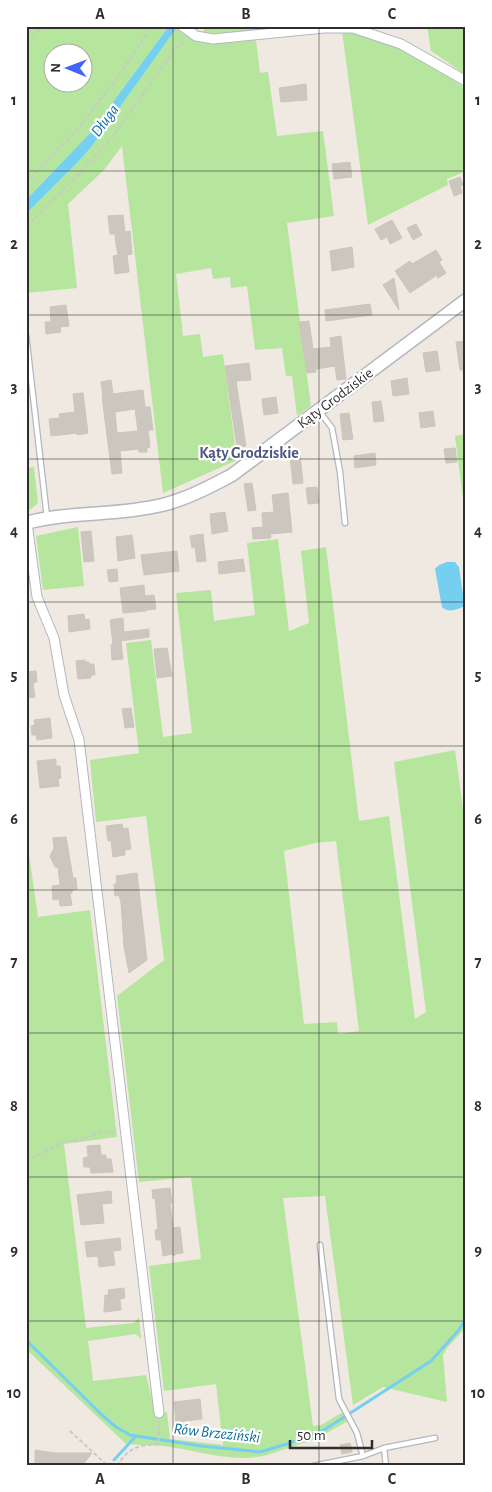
<svg xmlns="http://www.w3.org/2000/svg" width="492" height="1492" font-family="'Alegreya Sans',sans-serif">
<style>
.green{fill:#b6e59e;fill-rule:evenodd}
.water{fill:#75cff0}
.lines{fill:none;stroke-linecap:round;stroke-linejoin:round}
.stream{stroke:#75cff0;stroke-width:3}
.building{fill:#cbc7bf;stroke:#cbc5ba;fill-rule:evenodd}
.lane-casing{stroke:#b4b7c1;stroke-width:7}
.street-casing{stroke:#b4b7c1;stroke-width:11}
.secondary-casing{stroke:#b4b7c1;stroke-width:15}
.path{stroke:#c9c9c9;stroke-width:2;stroke-dasharray:4 2.5;stroke-linecap:butt}
.lane{stroke:#fff;stroke-width:4.5}
.street{stroke:#fff;stroke-width:9}
.secondary{stroke:#fff;stroke-width:12}
.grid{fill:none;stroke:#2e2e2e;stroke-width:1;stroke-opacity:0.55}
.labels{text-anchor:middle;stroke-width:4.5;stroke-linejoin:round;paint-order:stroke}
.street-label{font-size:15px;fill:#2e2e2e;stroke:#fff}
.water-label{font-size:16px;font-style:italic;fill:#0d6fa3;stroke:#fff}
.neighbourhood-label{font-size:16px;font-weight:bold;fill:#4d5680;stroke:#fff}
.neatline{fill:none;stroke:#2e2e2e;stroke-width:2}
.grid-label{font-size:16px;text-anchor:middle;font-weight:bold;fill:#2e2e2e}
</style>
<rect width="100%" height="100%" fill="#efe9e1"/>
<path class="green" d="M26 26H169L91 132 26 200ZM52 52H82V82H52Z
M178 26H198V30L196 29 190 38C216 45 230 43 256 40L260 73 268 72 277 136 323 131 334 216 287 223 311 406 297 416 292 376H286L282 348 255 350 247 286 231 288 230 277 213 279 211 268 176 274 183 336 200 334 203 357 223 354 237 460 163 493 122 146 104 170 68 204 77 288 26 293V214L79 161 92 146Z
M205 26H278C254 30 227 38 203 32Z
M427 26H466V75L431 51Z
M342 31C385 34 430 66 466 88V171L447 179 448 185 368 225Z
M466 434V522L455 436Z
M34 467 38 503 31 509 26 510V468Z
M78 527 84 586 43 590 36 536Z
M278 539 289 631 309 623 301 551 326 547 359 821 389 816 415 1019 426 1012 394 762 455 750 466 830V1327L447 1348 443 1355 447 1402 383 1387 353 1405 325 1196 283 1198 313 1426 321 1425 343 1412 348 1421 316 1439 267 1455C233 1464 198 1450 164 1446 150 1445 138 1446 125 1443L26 1349V833L38 917 90 910 117 1137 64 1144 86 1328 134 1323 139 1317 141 1339 136 1334 88 1341 93 1381 146 1375 156 1415 167 1412 170 1439 223 1445 216 1384 164 1391 149 1266 201 1259 191 1177 139 1182 117 996 164 960 146 816 96 822 90 760 139 753 126 643 151 640 163 737 192 733 176 593 211 590 214 621 255 615 247 543ZM336 841 359 1031 338 1034 337 1022 304 1024 284 851 315 843Z"/>
<path class="water" d="M169 26H178L92 146 79 161 26 214V200L91 132Z
M447 562H455L459 567 464 602V606C457 610 448 613 442 607L435 569 439 565Z"/>
<g class="lines">
<path class="stream" d="M26 1340 103 1416 116 1427 130 1435 201 1446 260 1452 290 1443 324 1430 431 1361 458 1331 466 1319
M114 1460 136 1436"/>
</g>
<path class="building" d="M306 84 307 100 281 102 279 88Z
M350 162 352 177 334 179 332 164Z
M460 177 463 185 460 186 462 193 454 196 449 181Z
M123 215 125 232 130 231 132 254 127 255 129 272 115 274 113 256 118 255 116 244 115 234H110L108 216Z
M392 220 402 238 390 244 387 237 381 240 375 229Z
M416 224 422 235 413 240 407 228Z
M352 247 354 267 332 271 330 251Z
M436 250 442 260 439 262 446 273 438 278 437 275 410 293 395 271 410 261 412 264Z
M394 278 399 310 383 285Z
M370 304 372 315 326 321 325 310Z
M66 305 69 326 60 327 61 332 46 334 45 322H51L50 307Z
M309 321 313 349 331 347 330 338 341 336 346 379 337 380 335 366 316 369V372L307 373 299 322Z
M466 341V370H460L456 342Z
M437 351 440 370 426 372 423 353Z
M249 363 251 380 236 381 246 446 237 447 225 366Z
M407 378 409 394 393 396 391 381Z
M111 380 113 394 143 390 145 407H150L153 430H148L150 447 147 448V452H139L138 449 120 451 122 473 112 474 102 397H103L101 382ZM135 409 138 431 117 433 115 412Z
M83 393 88 433 77 435V433L51 436 49 419 60 418 59 414 75 412 73 394Z
M276 397 278 413 264 415 262 399Z
M381 401 384 421 374 422 372 402Z
M433 411 435 426 421 428 419 413Z
M349 413 353 439 343 440 340 414Z
M455 448 457 462 446 463 444 449Z
M375 453 376 465 355 468 354 456Z
M300 455 303 483 293 484 290 456Z
M252 483 256 510 248 511 244 484Z
M317 487 319 503 308 504 306 488Z
M288 493 292 532 270 534 271 538 253 539 252 528 263 527 262 513 274 512 272 495Z
M225 512 228 531 212 534 210 514Z
M91 531 94 561 84 562 81 532Z
M203 534 206 561 197 562 195 547 192 548 190 536Z
M132 535 135 558 118 561 116 537Z
M177 551 179 571 144 575 141 555Z
M243 559 245 571 219 574 218 562Z
M117 569 118 581 109 582 107 570Z
M144 585 145 596 154 595 156 609 146 610V611L123 613 120 588Z
M84 614 85 620 89 619 90 629 69 632 68 616Z
M123 618 124 632 149 629V637L121 641 123 659 112 660 111 645 113 644 110 620Z
M167 648 172 676 157 678 154 649Z
M85 660V662H89V664H94L95 675H91V678L78 679 76 661Z
M36 671 37 682 33 683 35 697 26 698V672Z
M131 708 134 727 125 728 122 709Z
M50 718 52 738 37 740 36 735H32L31 726 35 725 34 720Z
M56 759V766H60L61 778 58 779 59 786 40 788 37 761Z
M122 824 123 829 128 828 131 849 125 850V855L113 857 111 841H108L106 826Z
M66 837 73 878H76L77 889 72 890V893L70 894 72 905 60 906 59 899 53 900 52 886 60 885 58 867H55L50 856 54 848 53 838Z
M137 873 147 960 129 973 124 947 121 903 119 895 115 896 114 884H117L116 876Z
M100 1145 101 1155H106V1159H111L113 1172 91 1173 90 1167H84L83 1158 88 1157 87 1146Z
M170 1188 172 1203H170L173 1228 180 1227 183 1253 176 1254 174 1256 172 1254 163 1256 161 1240H156L155 1230 158 1229 155 1198 153 1199 152 1190Z
M111 1191 112 1203 102 1204 104 1223 81 1225 77 1195Z
M120 1238 121 1250 113 1251 115 1265 99 1267 98 1256 87 1257 85 1242Z
M124 1288 125 1298 120 1299 121 1310 104 1312 105 1295H109L108 1290Z
M200 1399 202 1419 176 1422 174 1402Z
M350 1443 352 1452 342 1454 340 1445Z
M35 1450 55 1453H92L82 1466H35Z"/>
<g class="lines">
<g class="lane-casing">
<path id="lane" d="M26 335 47 517
M320 412 332 428 340 472 345 523
M320 1245 339 1399 357 1433 363 1456
M384 1448 386 1466
M313 1466 363 1456 384 1448 435 1438"/>
</g>
<g class="street-casing">
<path id="street" d="M182 26 196 36 213 39 324 28H353L401 44 466 81
M27 523 37 597 54 638 64 695 79 740 159 1413"/>
</g>
<g class="secondary-casing">
<path id="secondary" d="M26 523C71 511 117 516 162 505 187 499 209 487 232 475L466 300"/>
</g>
<path class="path" d="M26 40 43 26
M26 183 81 125 117 78 152 26
M26 227 94 158 116 132 175 49 184 41
M26 285 28 297
M26 1160C38 1155 50 1149 61 1143 67 1140 74 1141 80 1140 93 1136 104 1127 117 1135
M70 1431 108 1466
M117 1466C128 1448 138 1445 159 1444V1422"/>
<use href="#lane" class="lane"/>
<use href="#street" class="street"/>
<use href="#secondary" class="secondary"/>
</g>
<path class="grid" d="M173 26V1466M319 26V1466M26 171H466M26 315H466M26 459H466M26 602H466M26 746H466M26 890H466M26 1033H466M26 1177H466M26 1321H466"/>
<g class="labels">
<g class="street-label">
<text transform="translate(335 398) rotate(-37)" y="5">Kąty Grodziskie</text>
</g>
<g class="water-label">
<text transform="translate(104 120) rotate(-54)" y="6">Długa</text>
<text transform="translate(217 1432) rotate(6)" y="6">Rów Brzeziński</text>
</g>
<g class="neighbourhood-label">
<text x="249" y="458">Kąty Grodziskie</text>
</g>
</g>
<rect width="492" height="1492" fill="none" stroke="#ffffff" stroke-width="55"/>
<g transform="translate(68 68) rotate(271)"><circle r="24" fill="#ffffff" stroke="#ababab"/>
<path d="M0-4L9 19L0 12L-9 19Z" fill="#4264fb"/>
<text y="-8" font-size="14" font-weight="bold" text-anchor="middle" fill="#2e2e2e">N</text>
</g>
<path d="M290 1440v8h82v-8" fill="none" stroke="#2e2e2e" stroke-width="2.5"/>
<text x="297" y="1440" font-size="15" fill="#2e2e2e" stroke="#ffffff" stroke-width="4" paint-order="stroke">50 m</text>
<rect x="28" y="28" width="436" height="1436" class="neatline"/>
<g class="grid-label">
<text x="100" y="19">A</text>
<text x="246" y="19">B</text>
<text x="392" y="19">C</text>
<text x="14" y="105">1</text>
<text x="478" y="105">1</text>
<text x="14" y="249">2</text>
<text x="478" y="249">2</text>
<text x="14" y="392">3</text>
<text x="478" y="392">3</text>
<text x="14" y="536">4</text>
<text x="478" y="536">4</text>
<text x="14" y="680">5</text>
<text x="478" y="680">5</text>
<text x="14" y="824">6</text>
<text x="478" y="824">6</text>
<text x="14" y="967">7</text>
<text x="478" y="967">7</text>
<text x="14" y="1111">8</text>
<text x="478" y="1111">8</text>
<text x="14" y="1255">9</text>
<text x="478" y="1255">9</text>
<text x="14" y="1398">10</text>
<text x="478" y="1398">10</text>
<text x="100" y="1484">A</text>
<text x="246" y="1484">B</text>
<text x="392" y="1484">C</text>
</g>
</svg>
